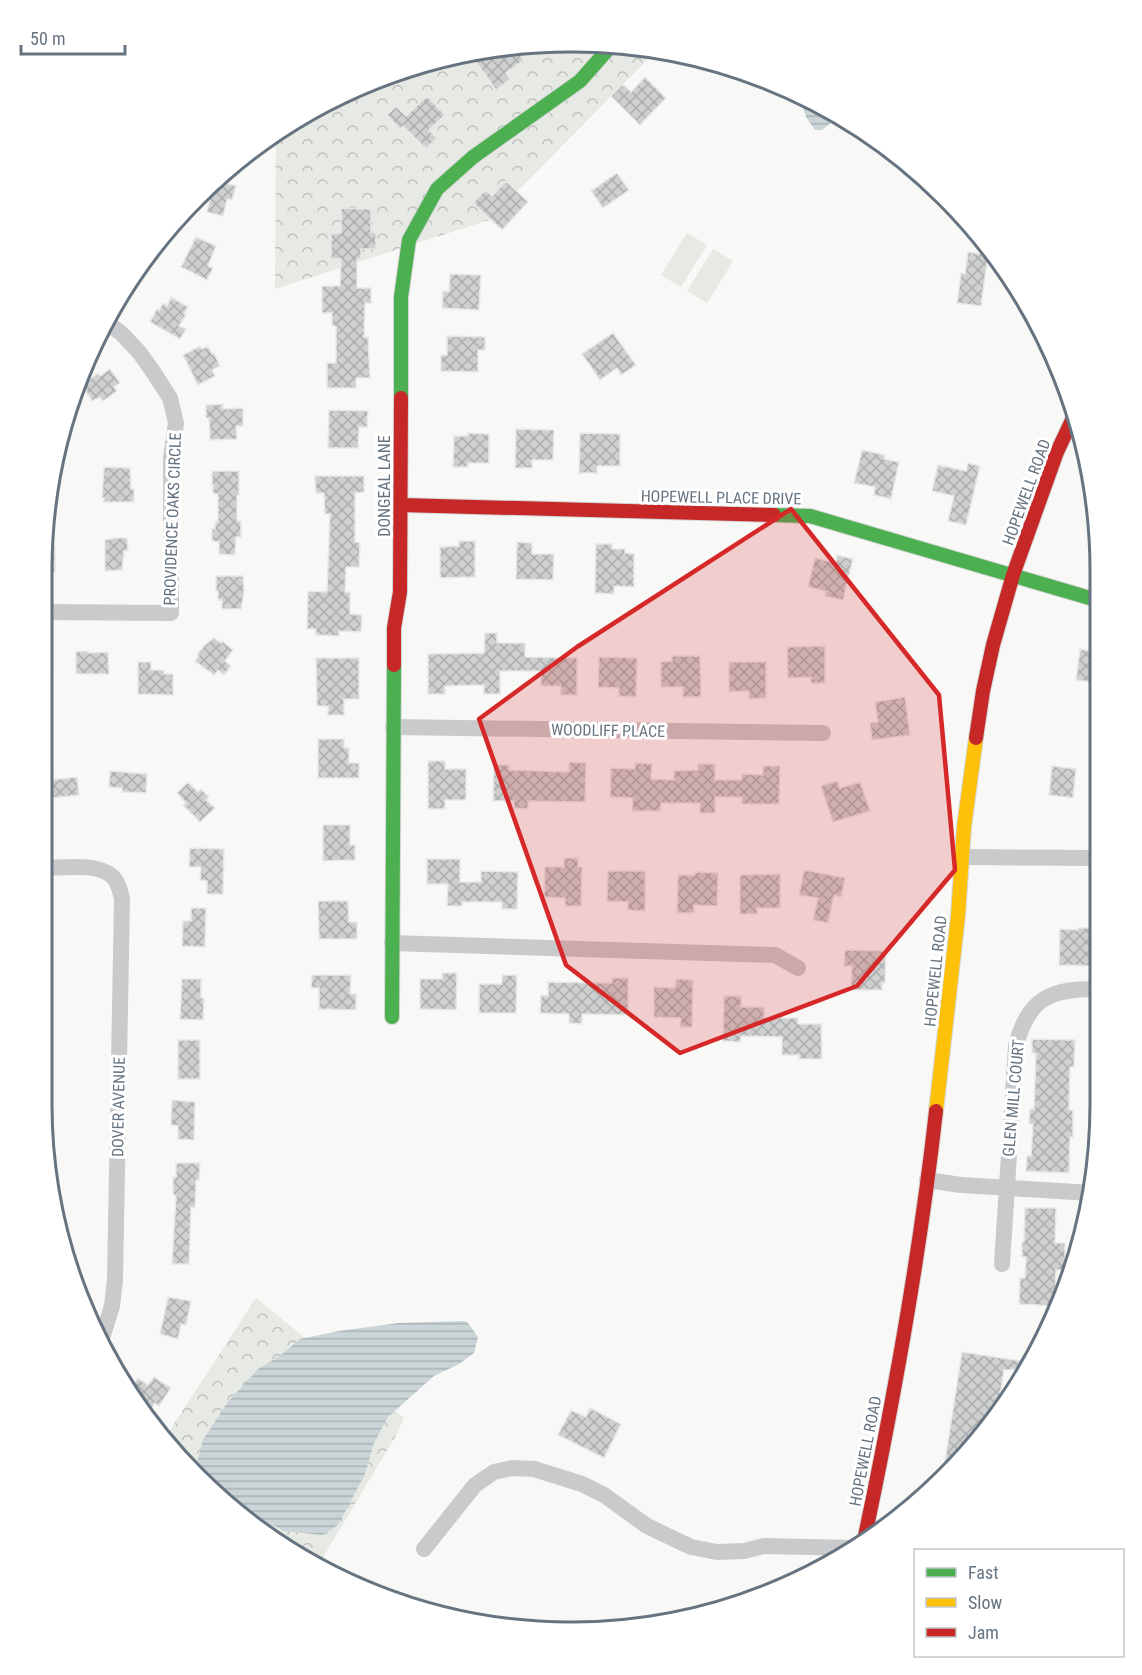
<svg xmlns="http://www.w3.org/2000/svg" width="1142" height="1675" font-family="'Roboto Condensed',sans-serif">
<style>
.forest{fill:url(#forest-crowns)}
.pitch{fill:#e7e9e5}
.water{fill:url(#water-rules)}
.building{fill:url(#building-cross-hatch);stroke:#e8e8e6;stroke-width:1.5}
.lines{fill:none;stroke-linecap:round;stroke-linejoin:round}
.fast-casing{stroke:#d4d5d5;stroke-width:16}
.slow-casing{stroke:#d4d5d5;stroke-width:16}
.jam-casing{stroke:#d4d5d5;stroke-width:16}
.street{stroke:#c9cacb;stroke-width:16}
.fast{stroke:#4caf50;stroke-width:14}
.slow{stroke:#ffc107;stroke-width:14}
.jam{stroke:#c62828;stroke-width:14}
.marked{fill:#d62828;fill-opacity:0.2;stroke:#d62828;stroke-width:4.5;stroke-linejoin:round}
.labels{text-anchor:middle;stroke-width:6;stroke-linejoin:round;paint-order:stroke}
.street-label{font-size:16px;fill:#657480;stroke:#fff}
.rim{fill:none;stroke:#657480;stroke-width:3}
</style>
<defs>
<pattern id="forest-crowns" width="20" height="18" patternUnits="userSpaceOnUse" patternTransform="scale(1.5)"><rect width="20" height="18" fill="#e7e9e5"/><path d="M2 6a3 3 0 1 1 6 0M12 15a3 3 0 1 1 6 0" fill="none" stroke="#bfc1bf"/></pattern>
<pattern id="water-rules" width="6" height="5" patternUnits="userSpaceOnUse" patternTransform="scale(1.5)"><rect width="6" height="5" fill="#cbd4d6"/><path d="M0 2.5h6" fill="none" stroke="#a8b1b3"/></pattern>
<pattern id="building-cross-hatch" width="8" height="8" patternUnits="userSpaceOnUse" patternTransform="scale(1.5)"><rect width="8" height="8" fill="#ced0d0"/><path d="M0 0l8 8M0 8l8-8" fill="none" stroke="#abadae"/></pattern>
</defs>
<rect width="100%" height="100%" fill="#f8f8f7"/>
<path class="forest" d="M571 42 657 50 489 220 275 289 276 132 368 82 467 52Z
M256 1298 404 1418 394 1439 319 1564 249 1523 166 1436Z"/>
<path class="pitch" d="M687 233 707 245 681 287 661 275Z
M713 249 733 261 707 303 687 291Z"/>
<path class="water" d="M800 97 838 117 822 130H815L806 117Z
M464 1321 468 1323 478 1337 474 1353 459 1364 434 1376 388 1417 374 1443 365 1474 338 1525 323 1535 284 1531 275 1526 247 1519 236 1510 196 1467 203 1440 227 1403 258 1369 280 1356 300 1339 339 1331 398 1323Z"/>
<path class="building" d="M515 48 524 60 506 73 510 79 496 90 469 52Z
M645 77 666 98 640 125 611 96 623 84 631 92Z
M427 96 445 115 429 130 437 138 426 149 403 126 400 129 387 115 396 106 406 116Z
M617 173 629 190 603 208 591 191Z
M217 181 236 186 232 200 227 199 223 216 207 212 210 200 205 199 207 189Z
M506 181 528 202 502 230 473 203 485 190 492 196Z
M341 208 371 209V232H376V249H361V259H357V288H371V303H365L364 337H368L370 378H356V388H327V363H336V326H332V313H322V286H340L341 259H331V233H341Z
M196 237 216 246 208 266 213 268 207 280 181 267Z
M968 252 988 255 981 306 957 303 961 273 965 274Z
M450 274 481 275 479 310 442 308 443 291 449 292Z
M171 297 188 307 184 314 186 315 179 326 186 329 180 339 150 322 157 309 159 311 163 303 167 306Z
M613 333 636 365 621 375 617 368 600 380 582 354Z
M447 336 485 337V350H478V372L441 371V355H447Z
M200 346 202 349 208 346 212 354 214 353 220 366 212 370 215 376 198 385 183 355Z
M110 369 120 383 114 387 117 391 103 401 100 397 92 401 82 385 98 373 100 376Z
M223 404V409L243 408V426H236L237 439 211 440 210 438 209 418H206V405Z
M329 410 368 411 367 427H359L358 448H328Z
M516 429 554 430 553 460H532V468H515Z
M468 433 489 434V463H468V467H453L454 436H468Z
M580 433 620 434V466H597V473H579Z
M862 450 885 455 884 459 899 462 891 499 874 495 875 487 854 483Z
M968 463 980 466 966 525 948 521 954 496 932 491 938 465 966 471Z
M104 467 130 468 131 489H134V502H104V498H102Z
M212 471H239V495H237V521H241V537H236L235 555 219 554V542L212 541V529H215V523L218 521V494L213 493V485H212Z
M315 476H364V492L355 493V542L360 543 359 567H346L345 592H350V614L362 615 361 632 339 631V636L316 635V629H307L308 591 327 592 330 514H325L324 493H316Z
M115 538H127L128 551H124L122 570 105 571V540Z
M459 541H475V577L440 578V547L459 546Z
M517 542 532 543V554H554L553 580 516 579Z
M596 544H612V549H625V553L634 554V587L614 586V594L595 593Z
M44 546H55V572H42Z
M837 555 853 559 843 600 825 596 826 591 808 587 815 558 836 563Z
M216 576H243L244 593 241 609H222V600H218V591H216Z
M485 633H497V643H525V657L577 658V695H561V686H541V671H500V694H484V685L445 686V694H428V654L484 653Z
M214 638 221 643 222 641 233 650 225 661 231 666 224 675 218 670 214 675 195 661 199 656 197 655 205 645Z
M825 646V683H811V677L788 678 787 647Z
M1080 649 1097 652V657H1100V683L1076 680Z
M88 651V653L108 652 109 674H76V652Z
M672 656H700L701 697H683V687H661V662L672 661Z
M599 657 637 658 636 697 619 696V688L598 687Z
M316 658H359V699H344V715H328V706H317Z
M138 662H151V670H164V674H173V695L138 694Z
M729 662H766V698L749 699V691L729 692Z
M905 697 910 735 872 740 870 723 878 722 875 702Z
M318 739H344V748H349V763H359V778H318Z
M428 761H445V769H466V800H445V809H428Z
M569 762 586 763 585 802 528 801V809L514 808V801H493L494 765H509V770L569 772Z
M635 763 652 764 651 779 674 780V771L698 770V764H715V780H742V774L763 775V766H780L779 804H742V797H715V813H700V803H661L660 811H632L633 798 610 797 611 768 635 769Z
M1052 766 1076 769 1073 798 1049 795Z
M110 771 147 774 146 793 122 792V788L109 787Z
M77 777 79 795 42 799V781Z
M837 781 840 788 860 782 870 811 833 822 821 786Z
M188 782 198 792 201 789 209 797 206 800 215 808 200 822 183 805 186 803 177 793Z
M323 825H350V845H355V860L323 861Z
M190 848 224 849 223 894H207V881L200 880 201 867H189Z
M564 858H578V867H582L581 906H565V898L544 897 545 867H564Z
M427 859H460V882H481V871L518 872 517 909H502V902H462V906H447L448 884H427Z
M804 870 845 878 841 897 834 895 828 923 813 920 818 898 799 895Z
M608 871H645V911L628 910V902L607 901Z
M695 872 718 873 717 906 694 905V913H677L678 875H695Z
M780 874V908H757V914H740V875Z
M318 901H348L349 922H357V939H319Z
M191 908H206L205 947 182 946 183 921H191Z
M1078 928H1100V966L1059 965 1060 929 1078 930Z
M845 950 886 951 885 983H882V990H851L852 966H844Z
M442 973H457L456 1010 420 1009V979H442Z
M312 975H351L350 994H356V1010L319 1009V988H311Z
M502 975H517L516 1013H479V984H502Z
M612 978H628V1015L582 1014V1024L569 1023V1014L540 1013 541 995 548 996V982L612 983Z
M182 979H201V998H204L203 1020 180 1019Z
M676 979 693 980 692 1027H680L681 1018 654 1017V987L675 988Z
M724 996H741V1007H764V1018H798V1024H821L822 1059H799V1055H782V1037L741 1036 740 1042 723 1041Z
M1032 1039 1075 1040 1074 1067H1070L1069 1110H1073V1137H1070L1069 1173 1026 1171 1027 1156H1031L1033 1124H1029L1030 1109H1034L1036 1053H1032Z
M178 1040H200V1079H178Z
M172 1100 195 1102 194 1140 178 1139V1126L171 1125Z
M176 1163H200L199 1180H196L195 1208 191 1207 189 1264H172L176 1196 173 1194V1177H176Z
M1025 1208H1056L1055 1243H1065V1270H1056L1055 1306 1019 1304 1020 1278H1025L1026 1257H1022V1242H1024Z
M168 1297 191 1301 186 1325 181 1324 178 1339 160 1334Z
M962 1352 1028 1362 1023 1369 1004 1370 999 1402 945 1478 942 1480Z
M154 1377 171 1388 159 1406 155 1403 147 1415 131 1398 129 1392 138 1378 148 1385Z
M590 1408 621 1424 604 1458 558 1435 571 1410 586 1417Z"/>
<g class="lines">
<g class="fast-casing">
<path id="fast" d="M401 398V297L409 240 437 189 473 157 580 81 611 46
M774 515 810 516 1100 601
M392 1017 394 665"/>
</g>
<g class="slow-casing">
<path id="slow" d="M936 1111 958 916 964 827 976 738"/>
</g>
<g class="jam-casing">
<path id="jam" d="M401 505 774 515
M394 665V628L400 592 401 398
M976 738 983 691 993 645 1013 575 1057 452 1074 416
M864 1541C894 1399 920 1255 936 1111"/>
</g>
<path class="street" d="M42 612 171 613V458L176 423 170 398 154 373 139 352 121 333 107 323
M393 727 823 733
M962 857 1100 858
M42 868C61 868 98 862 113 877 119 883 120 891 122 899L115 1280 112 1306 102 1338
M392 943 775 955 798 968
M927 1180 961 1185 1091 1193
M1002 1264 1016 1046C1028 997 1052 988 1100 989
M424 1549 475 1485 494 1472 512 1468 534 1469 582 1484 604 1495 647 1526 691 1547 717 1552 744 1551 764 1546 854 1548"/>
<use href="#fast" class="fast"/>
<use href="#slow" class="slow"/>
<use href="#jam" class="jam"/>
</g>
<path class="marked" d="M791 509 939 695 955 870 857 986 680 1053 566 965 479 719 577 647Z"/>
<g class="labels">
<g class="street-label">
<text transform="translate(384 486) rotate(-90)" y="6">DONGEAL LANE</text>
<text transform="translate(1026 492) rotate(-70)" y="6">HOPEWELL ROAD</text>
<text transform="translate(721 497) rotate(1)" y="6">HOPEWELL PLACE DRIVE</text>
<text transform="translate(172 519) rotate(-88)" y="6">PROVIDENCE OAKS CIRCLE</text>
<text transform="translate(608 730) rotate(1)" y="6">WOODLIFF PLACE</text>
<text transform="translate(935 971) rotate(-84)" y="6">HOPEWELL ROAD</text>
<text transform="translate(1013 1098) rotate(-85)" y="6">GLEN MILL COURT</text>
<text transform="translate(118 1107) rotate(-89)" y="6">DOVER AVENUE</text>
<text transform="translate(865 1451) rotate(-79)" y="6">HOPEWELL ROAD</text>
</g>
</g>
<path d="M0 0H1142V1675H0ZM570 52H572A518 518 0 0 1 1090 570V1104A518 518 0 0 1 572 1622H570A518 518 0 0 1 52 1104V570A518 518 0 0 1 570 52Z" fill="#fff" fill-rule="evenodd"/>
<path class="rim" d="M570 52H572A518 518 0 0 1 1090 570V1104A518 518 0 0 1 572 1622H570A518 518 0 0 1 52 1104V570A518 518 0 0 1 570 52Z"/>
<rect x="914" y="1549" width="210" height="108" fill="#ffffff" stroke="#c1c7cc" stroke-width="1.5"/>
<rect x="926" y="1568" width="30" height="9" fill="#4caf50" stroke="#c1c7cc" stroke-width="1.5"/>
<text x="968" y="1579" font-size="18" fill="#657480">Fast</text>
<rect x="926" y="1598" width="30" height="9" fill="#ffc107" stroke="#c1c7cc" stroke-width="1.5"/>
<text x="968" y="1609" font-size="18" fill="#657480">Slow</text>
<rect x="926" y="1628" width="30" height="9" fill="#c62828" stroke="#c1c7cc" stroke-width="1.5"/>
<text x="968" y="1639" font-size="18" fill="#657480">Jam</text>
<path d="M21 45v9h104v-9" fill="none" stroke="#657480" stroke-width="3"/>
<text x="30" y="45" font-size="18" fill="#657480" stroke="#ffffff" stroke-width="4.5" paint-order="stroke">50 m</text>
</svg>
